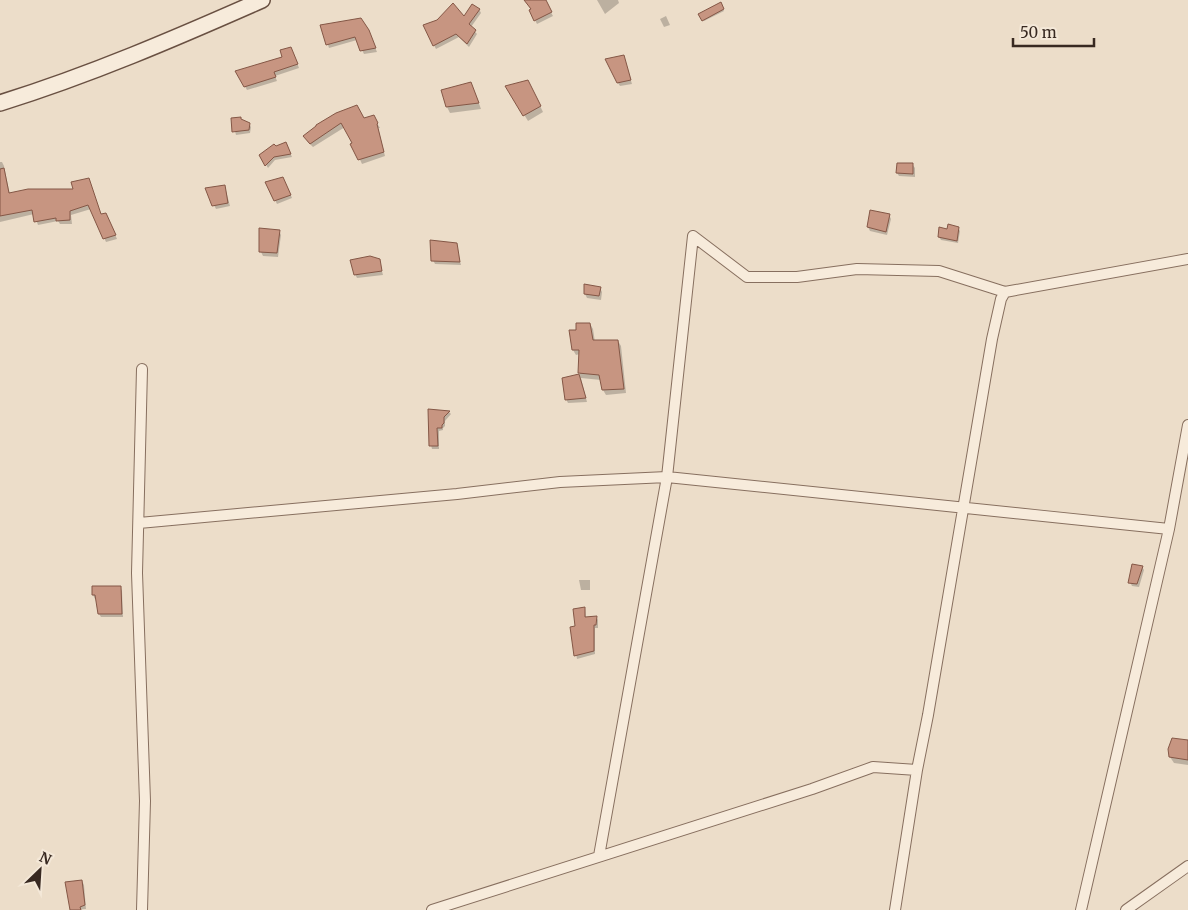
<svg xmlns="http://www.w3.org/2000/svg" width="1188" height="910" font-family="Merriweather,serif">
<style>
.shadow{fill:#0003}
.building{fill:#c79581;stroke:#845746}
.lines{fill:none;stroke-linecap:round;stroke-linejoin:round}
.minor-casing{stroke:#876f5f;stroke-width:12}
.secondary-casing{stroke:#695042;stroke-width:18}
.minor{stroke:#f7ebdb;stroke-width:10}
.secondary{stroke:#f7ebdb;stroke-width:15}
</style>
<rect width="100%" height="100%" fill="#ecddc9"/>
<path class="shadow" d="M525 0H544L553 16 537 24 530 10H532Z
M597 0H618L619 3 605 14Z
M720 4 724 11 704 21 700 15Z
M479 9 481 13 471 27 477 34 469 47 459 37 436 49 424 26 464 18Z
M666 16 670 25 664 27 660 19Z
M322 26 370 35 377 52 364 54 357 40 329 48Z
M293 52 299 68 275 76 277 81 247 90 237 72 283 57Z
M625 61 632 84 620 86 618 83Z
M507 87H531L543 112 528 121Z
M474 90 481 109 450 113 447 107Z
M373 117 380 128H378L385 156 362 164 345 127 313 147 307 141 317 126 363 120Z
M232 119 241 120 249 124 251 127 250 133 236 135Z
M286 144 292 157 275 160 268 168 260 155Z
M0 162H2L4 166 10 195 75 190 101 215 108 218 117 239 106 242 91 209 71 215 72 224H60L58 221 38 225 34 214 0 222Z
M912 164 915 168V177L899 176 897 173Z
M285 182 292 198 277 204 275 200Z
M225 187 230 206 216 209 214 205Z
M889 215 891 219 887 235 870 231 868 227Z
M958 228 960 231 958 243 941 240 939 237 948 230Z
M260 230 279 231 281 235 278 257 263 256 261 252Z
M456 245 461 265 435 264 433 260Z
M379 260 383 275 357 278 355 274Z
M600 288 602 292 601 300 587 298 585 294Z
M590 324 593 329 595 342 618 341 621 346 626 393 606 395 603 390 601 380 581 378 587 402 568 403 566 399 563 379 580 375V354L576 355 573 350 577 331Z
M430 411 449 412 451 414 445 421V426L443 428V430L439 431V449H432L431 445Z
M1142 567 1144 570 1139 587 1132 586 1130 582Z
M579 580H590V590H581Z
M120 587 122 591 123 617H101L99 614 97 599H95L93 595Z
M585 608 586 618 596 617 598 620V628H595V654L577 659 571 628H577Z
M1188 742V765L1174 763 1170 757Z
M82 881 84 885 86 909 71 910Z"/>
<path class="building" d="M524 0H546L552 12 534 21 529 10 531 9Z
M721 2 724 9 702 21 698 14Z
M453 3 464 16 472 4 480 9 469 24 476 30 467 44 456 34 433 46 423 25 437 20Z
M361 18 369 30 376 48 360 51 355 37 326 45 320 25Z
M291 47 298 64 274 72 276 77 244 87 235 71 282 57 280 50Z
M624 55 631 80 617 83 605 59Z
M528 80 541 106 523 116 505 86Z
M471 82 479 103 446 107 441 90Z
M357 105 364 118 374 115 378 123 377 124 384 152 358 160 350 144 352 143 341 123 310 144 303 136 316 126V125L336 113Z
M241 117V119L250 123 249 130 232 132 231 118Z
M286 142 291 154 274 157 265 166 259 155 274 144 276 146Z
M897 163H913V174L896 173Z
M4 168 9 193 28 189H73L71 182 89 178 101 214 106 213 116 235 103 239 88 205 70 211V220L56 221V218L34 222 32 210 0 216V169Z
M283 177 291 195 274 201 265 182Z
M225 185 228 203 212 206 205 188Z
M870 210 890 214 886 232 867 227Z
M948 224 959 227 957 241 938 237 939 227 947 229Z
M259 228 280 230 277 253 259 252Z
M430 240 457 243 460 262 431 261Z
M370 256 380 259 382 271 354 275 350 260Z
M584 284 601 287 599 296 584 294Z
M576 323H590L593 340H618L624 389 602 390 599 375 578 373 579 350H572L569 330H576Z
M579 374 586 398 565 400 562 378Z
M428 409 450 411 444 417V423L442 425V428H437L438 446H429Z
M1132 564 1143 566 1137 584 1128 583Z
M92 586H121L122 614H98L95 595H92Z
M585 607V617L597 616 596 625H594V651L574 656 570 627 575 626 573 609Z
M1172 738 1188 740V760L1169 757 1168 749Z
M82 880 85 905 80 907 81 910H70L65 882Z"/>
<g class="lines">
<g class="minor-casing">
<path id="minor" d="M693 236 747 277H797L857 269 939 271 1005 292
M139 523 457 494 560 482 667 477 1169 529
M599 856 667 477 693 236
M142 910 145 801 137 573 142 369
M432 910 812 789 873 767 917 770
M895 910 917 770 928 715 992 339 1001 299 1005 292 1188 259
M1081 910 1169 529 1188 425
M1126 910 1188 866"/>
</g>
<g class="secondary-casing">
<path id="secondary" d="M0 103C90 75 176 38 262 0"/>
</g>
<use href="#minor" class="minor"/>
<use href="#secondary" class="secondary"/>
</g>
<g transform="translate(40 870) rotate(25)" stroke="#f4e8d8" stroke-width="4" paint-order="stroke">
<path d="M0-4L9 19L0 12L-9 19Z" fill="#382921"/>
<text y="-8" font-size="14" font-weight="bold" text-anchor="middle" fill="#382921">N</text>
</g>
<path d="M1013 38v8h81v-8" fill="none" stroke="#382921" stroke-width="2.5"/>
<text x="1020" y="38" font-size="15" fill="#382921" stroke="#f4e8d8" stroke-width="4" paint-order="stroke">50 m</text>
</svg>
